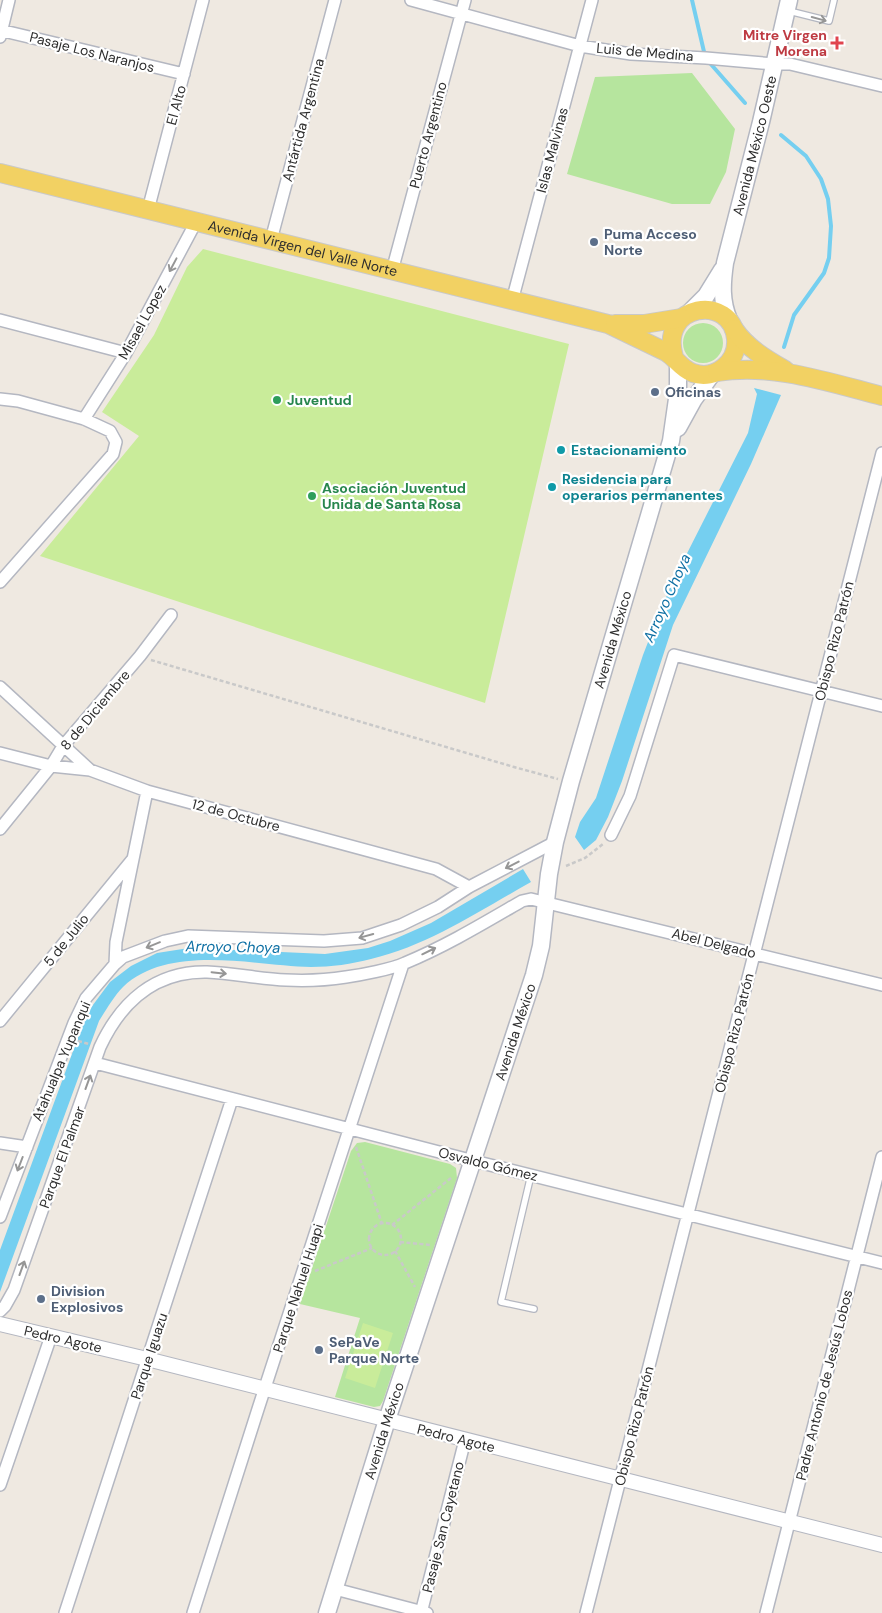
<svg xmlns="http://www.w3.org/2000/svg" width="882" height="1613" font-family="'DM Sans',sans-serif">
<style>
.green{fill:#b6e59e}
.pitch{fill:#c9ec9a}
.water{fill:#75cff0}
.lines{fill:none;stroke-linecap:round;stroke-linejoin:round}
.stream{stroke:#75cff0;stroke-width:4}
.service-casing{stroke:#b4b7c1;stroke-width:8}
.minor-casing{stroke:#b4b7c1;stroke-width:14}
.tertiary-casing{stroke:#b4b7c1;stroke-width:16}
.secondary-casing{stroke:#b4b7c1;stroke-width:19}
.primary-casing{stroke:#c9c9c9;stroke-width:20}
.path{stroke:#c9c9c9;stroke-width:2.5;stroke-dasharray:4 2.5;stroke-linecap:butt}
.service{stroke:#fff;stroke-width:5.5}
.minor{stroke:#fff;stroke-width:11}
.tertiary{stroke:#fff;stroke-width:14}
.secondary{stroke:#fff;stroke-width:16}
.primary{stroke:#f2d163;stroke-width:18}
.oneway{stroke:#969696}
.health-dot{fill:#e0444e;stroke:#fff;stroke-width:2}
.service-dot{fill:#5c6f8a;stroke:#fff;stroke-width:2}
.leisure-dot{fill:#2e9e5b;stroke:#fff;stroke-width:2}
.culture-dot{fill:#0f9aa8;stroke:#fff;stroke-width:2}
.labels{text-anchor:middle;stroke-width:4.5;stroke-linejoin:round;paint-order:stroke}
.health-label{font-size:14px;font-weight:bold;fill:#be3a42;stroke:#fff;text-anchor:end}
.street-label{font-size:14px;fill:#2e2e2e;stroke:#fff}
.service-label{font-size:14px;font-weight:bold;fill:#4e5e75;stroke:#fff;text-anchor:start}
.leisure-label{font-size:14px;font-weight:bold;fill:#27864d;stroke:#fff;text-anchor:start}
.culture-label{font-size:14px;font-weight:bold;fill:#0d838f;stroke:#fff;text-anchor:start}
.water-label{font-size:15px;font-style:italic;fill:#0d6fa3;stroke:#fff}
</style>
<rect width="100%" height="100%" fill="#efe9e1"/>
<path class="green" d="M692 73 735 129 726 172 710 204H672L567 174 595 77Z
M683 343a20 20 0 1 1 40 0a20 20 0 1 1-40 0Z
M365 1142 450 1164 456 1168 457 1178 383 1401 380 1406 374 1407 335 1397 360 1318 300 1304 351 1151 357 1143Z"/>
<path class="pitch" d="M203 249 569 344 485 703 40 556 139 436 102 412 154 335 187 267Z
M363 1323 393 1333 375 1388 345 1378Z"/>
<path class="water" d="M754 388 781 395 751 464 673 625 622 781 608 817 596 840 584 850 575 837 580 822 596 798 643 655 657 619 672 583 748 433 757 394Z
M523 869 531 882C479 911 429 945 371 959 352 964 331 967 311 967 254 966 170 943 123 987 114 996 106 1010 99 1021L0 1292V1250L87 1013 110 982 131 966 157 953 189 948 325 954 368 948 390 941 431 923Z"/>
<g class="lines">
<path class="stream" d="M692 0 705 56
M709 62 745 103
M781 135 806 156 821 179 828 199 831 226 829 258 824 273 794 315 784 347"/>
<g class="service-casing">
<path id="service" d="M789 11 829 21 834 0
M531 1175 501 1302 534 1309"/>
</g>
<g class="minor-casing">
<path id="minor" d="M411 0 580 46 631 54 706 58 774 64H790L882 86
M0 30 184 74
M0 37 9 0
M148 210 203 0
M271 240 335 0
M392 271 465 0
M512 301 592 0
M0 320 126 353
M0 399 18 401 84 419 110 431 116 442 113 454 0 582
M84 419 126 353 196 222
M0 687 90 770
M0 753 51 766 90 770 147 791 436 869 469 887
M0 829 51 766 63 746 140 656 171 615
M611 835 630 796 674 655 882 706
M115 964 123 957 165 941 188 936 324 941 362 938 401 925 438 907 469 887 555 842
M0 1021 132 860
M95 1063 474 1161 882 1263
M0 1143 27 1147
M0 1217 74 1023 86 998 115 964 116 942 147 791
M0 1311 5 1306 14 1290 100 1047C121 1002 155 971 207 972 233 973 260 979 286 980 305 981 327 980 346 977 361 975 392 969 405 963 446 946 484 923 522 901L531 899 882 985
M0 1485 51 1336
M335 1589 427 1613
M65 1613 232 1099
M193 1613 259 1406 403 964
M421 1613 465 1440
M586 1613 882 453
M766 1613 882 1157"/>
</g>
<g class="tertiary-casing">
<path id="tertiary" d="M0 1324 147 1359 882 1545"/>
</g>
<g class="secondary-casing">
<g id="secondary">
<path d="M690 312 706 296 722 270"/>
<path id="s1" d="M729 320C721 301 722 284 725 263L761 122 789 0"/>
<path d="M678 428 694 399 712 374"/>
<path id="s2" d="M327 1613 387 1420 534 975 541 946 549 874 555 842 571 781 671 441 678 392V363"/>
</g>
</g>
<g class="primary-casing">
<g id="primary">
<path id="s3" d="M0 173 608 324 666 352C676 358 681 369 693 373 715 381 738 362 736 339 732 293 658 303 674 357"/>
<path d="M615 324H644L681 318"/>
<path d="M734 329C747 348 766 359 785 370"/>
<path d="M717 372C773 363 828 382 882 396"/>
</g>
</g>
<path class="path" d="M151 660 514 767 558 779
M566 866 585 858 603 844
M78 1041 89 1044
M356 1147 382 1224
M369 1239a16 16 0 1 1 32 0a16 16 0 1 1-32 0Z
M392 1225 451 1178
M400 1242 431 1245
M395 1251 415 1287
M315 1271 372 1248"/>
<use href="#service" class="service"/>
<use href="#minor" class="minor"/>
<use href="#tertiary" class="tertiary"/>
<use href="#secondary" class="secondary"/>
<use href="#primary" class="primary"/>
</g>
<defs><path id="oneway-shaft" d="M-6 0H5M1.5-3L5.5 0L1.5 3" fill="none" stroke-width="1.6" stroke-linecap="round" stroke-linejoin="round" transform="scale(1.25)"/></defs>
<g class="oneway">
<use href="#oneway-shaft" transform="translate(819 19) rotate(15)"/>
<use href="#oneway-shaft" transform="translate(173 265) rotate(118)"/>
<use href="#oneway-shaft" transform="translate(512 865) rotate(153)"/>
<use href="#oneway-shaft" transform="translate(366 936) rotate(165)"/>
<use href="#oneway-shaft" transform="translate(153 945) rotate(158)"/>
<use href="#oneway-shaft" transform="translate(429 951) rotate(-26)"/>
<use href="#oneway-shaft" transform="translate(219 973) rotate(6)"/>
<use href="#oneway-shaft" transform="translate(88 1082) rotate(-70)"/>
<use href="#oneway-shaft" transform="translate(20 1164) rotate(111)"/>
<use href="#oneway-shaft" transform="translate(22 1268) rotate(-70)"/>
</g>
<path class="health-dot" d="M834.5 35.5h5v5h5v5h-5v5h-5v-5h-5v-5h5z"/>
<g class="service-dot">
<circle cx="594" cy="242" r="5"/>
<circle cx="655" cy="392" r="5"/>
<circle cx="41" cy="1299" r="5"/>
<circle cx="319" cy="1350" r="5"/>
</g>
<g class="leisure-dot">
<circle cx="277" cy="400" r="5"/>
<circle cx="312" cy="496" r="5"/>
</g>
<g class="culture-dot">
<circle cx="561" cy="450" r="5"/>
<circle cx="552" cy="487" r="5"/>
</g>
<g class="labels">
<g class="health-label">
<text x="827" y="40">Mitre Virgen<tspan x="827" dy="16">Morena</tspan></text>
</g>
<g class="street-label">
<text transform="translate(92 52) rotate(14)" y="5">Pasaje Los Naranjos</text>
<text transform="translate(645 52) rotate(5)" y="5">Luis de Medina</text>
<text transform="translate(176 105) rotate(-75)" y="5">El Alto</text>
<text transform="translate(303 120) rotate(-75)" y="5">Antártida Argentina</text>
<text transform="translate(428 135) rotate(-75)" y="5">Puerto Argentino</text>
<text dy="5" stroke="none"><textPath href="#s1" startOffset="179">Avenida México Oeste</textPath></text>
<text transform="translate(552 150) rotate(-75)" y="5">Islas Malvinas</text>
<text dy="5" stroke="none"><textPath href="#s3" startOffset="312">Avenida Virgen del Valle Norte</textPath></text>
<text transform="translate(142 322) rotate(-61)" y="5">Misael Lopez</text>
<text dy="5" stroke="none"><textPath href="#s2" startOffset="1016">Avenida México</textPath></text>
<text transform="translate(834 641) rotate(-76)" y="5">Obispo Rizo Patrón</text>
<text transform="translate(95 710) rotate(-50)" y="5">8 de Diciembre</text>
<text transform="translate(236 815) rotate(15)" y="5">12 de Octubre</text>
<text transform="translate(66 940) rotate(-51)" y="5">5 de Julio</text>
<text transform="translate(714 943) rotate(14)" y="5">Abel Delgado</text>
<text dy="5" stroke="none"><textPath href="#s2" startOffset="611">Avenida México</textPath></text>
<text transform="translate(734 1033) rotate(-76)" y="5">Obispo Rizo Patrón</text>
<text transform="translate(61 1061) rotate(-67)" y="5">Atahualpa Yupanqui</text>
<text transform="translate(62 1157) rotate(-70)" y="5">Parque El Palmar</text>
<text transform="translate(488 1164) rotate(14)" y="5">Osvaldo Gómez</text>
<text transform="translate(298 1288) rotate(-72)" y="5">Parque Nahuel Huapi</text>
<text transform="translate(63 1339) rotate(13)" y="5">Pedro Agote</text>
<text transform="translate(149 1356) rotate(-72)" y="5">Parque Iguazu</text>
<text transform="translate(824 1385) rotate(-76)" y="5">Padre Antonio de Jesús Lobos</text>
<text transform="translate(634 1426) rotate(-76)" y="5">Obispo Rizo Patrón</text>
<text dy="5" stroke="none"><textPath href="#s2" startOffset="191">Avenida México</textPath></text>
<text transform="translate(456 1438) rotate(14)" y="5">Pedro Agote</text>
<text transform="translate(443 1527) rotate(-76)" y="5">Pasaje San Cayetano</text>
</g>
<g class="service-label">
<text x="604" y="239">Puma Acceso<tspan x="604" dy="16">Norte</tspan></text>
<text x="665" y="397">Oficinas</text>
<text x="51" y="1296">Division<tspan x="51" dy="16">Explosivos</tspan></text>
<text x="329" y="1347">SePaVe<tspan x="329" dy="16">Parque Norte</tspan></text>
</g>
<g class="leisure-label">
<text x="287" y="405">Juventud</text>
<text x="322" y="493">Asociación Juventud<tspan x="322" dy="16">Unida de Santa Rosa</tspan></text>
</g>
<g class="culture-label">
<text x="571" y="455">Estacionamiento</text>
<text x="562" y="484">Residencia para<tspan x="562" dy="16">operarios permanentes</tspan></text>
</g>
<g class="water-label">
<text transform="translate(667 598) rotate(-66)" y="5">Arroyo Choya</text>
<text transform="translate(233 947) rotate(1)" y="5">Arroyo Choya</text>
</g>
</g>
</svg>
